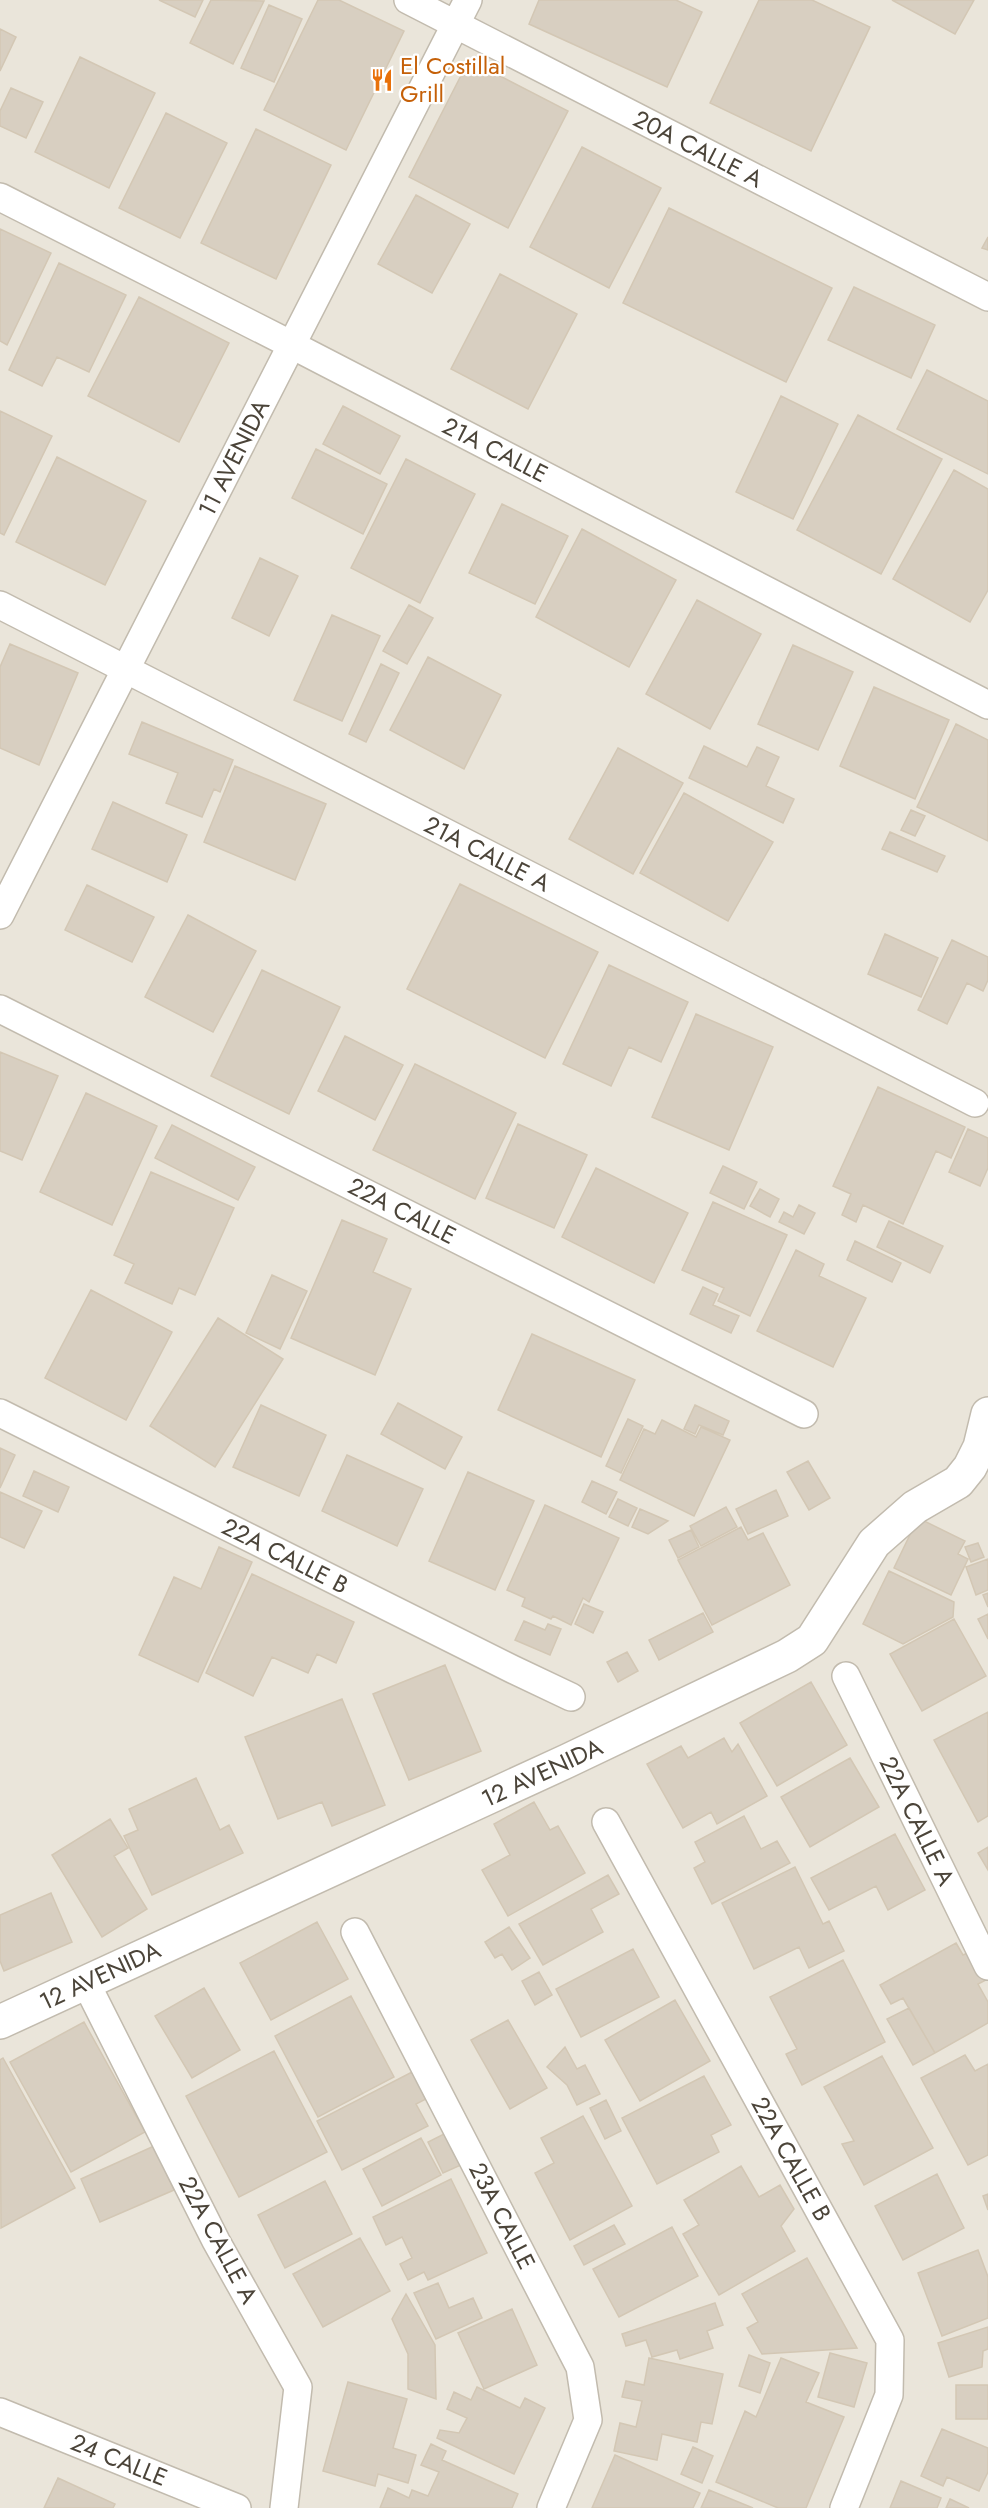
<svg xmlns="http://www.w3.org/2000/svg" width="988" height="2508" font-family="Jost,sans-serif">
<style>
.residential{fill:#eae5da}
.building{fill:#d8cfc1;stroke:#d3c7b4;stroke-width:1.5}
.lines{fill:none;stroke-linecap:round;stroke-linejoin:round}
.minor-casing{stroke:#c2bbae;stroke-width:30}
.tertiary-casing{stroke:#c2bbae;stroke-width:36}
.minor{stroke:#fff;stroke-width:27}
.tertiary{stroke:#fff;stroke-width:33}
.labels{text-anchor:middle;stroke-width:4.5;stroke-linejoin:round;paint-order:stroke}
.food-label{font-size:24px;fill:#c56008;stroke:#fff;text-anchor:start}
.street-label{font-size:24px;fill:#4b4439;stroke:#fff}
</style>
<rect width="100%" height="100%" fill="#f6f3ec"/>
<path class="residential" d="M0 0H988V2508H0Z"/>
<path class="building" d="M159 0H203L195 17Z
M211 0 264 1 233 64 190 43Z
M318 0H339L404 31 346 150 264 110Z
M539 0H676L702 12 667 87 529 24Z
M759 0H812L870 27 811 151 710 103Z
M892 0H974L955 34Z
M269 5 302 19 274 82 241 68Z
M0 29 16 37 0 71Z
M80 57 155 93 109 188 35 152Z
M469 60 568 111 508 228 409 177Z
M11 88 43 102 26 138 0 126V111Z
M166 113 227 143 180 238 119 208Z
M256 129 331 165 276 279 201 243Z
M582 147 661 188 609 288 530 247Z
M416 195 470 224 432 293 378 264Z
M669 208 832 288 786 382 623 303Z
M0 229 51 253 7 345 0 341Z
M988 237V250L982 248Z
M59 263 126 295 89 372 57 357 42 386 9 370Z
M500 274 577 314 528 409 451 369Z
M854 287 935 325 911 378 828 340Z
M139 297 229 343 179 442 88 396Z
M927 370 988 401V474L897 429Z
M781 396 838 424 793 519 736 492Z
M343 406 400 436 380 474 323 444Z
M0 411 52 436 4 535 0 533Z
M858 415 942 459 881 574 797 530Z
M316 449 387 484 363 534 292 498Z
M57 457 146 501 105 585 16 542Z
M406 459 475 494 420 603 351 568Z
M954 470 988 489V590L970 622 893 579Z
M502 504 568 536 535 604 469 573Z
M582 529 676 580 629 667 536 617Z
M260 558 298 576 269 636 232 618Z
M697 600 761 634 710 729 646 694Z
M409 605 433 618 407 664 383 651Z
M332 615 380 636 342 721 294 700Z
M10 644 78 673 39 765 0 748V667Z
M793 645 853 672 818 750 758 724Z
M428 657 501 695 464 769 390 730Z
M381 664 399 673 366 742 349 734Z
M874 687 949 720 915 799 840 766Z
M142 722 233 760 220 792 214 789 202 817 166 803 178 773 129 754Z
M956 724 988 740V841L917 807Z
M704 746 747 767 757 747 779 757 766 786 794 799 783 823 689 778Z
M618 748 683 783 633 874 569 839Z
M235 766 326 804 295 880 204 842Z
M684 793 773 842 728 921 640 873Z
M113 802 187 835 167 882 92 849Z
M911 810 925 816 915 836 901 830Z
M890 832 945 856 937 872 882 849Z
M460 884 598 952 545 1058 407 989Z
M87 885 154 917 132 962 65 930Z
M188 915 256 951 213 1032 145 997Z
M885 934 938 958 921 997 868 974Z
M952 940 988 957V980L983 991 967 983 947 1024 918 1010Z
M609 965 688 1002 661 1062 629 1047 611 1086 563 1064Z
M262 970 340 1007 289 1114 211 1076Z
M696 1014 773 1047 729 1150 652 1117Z
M345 1036 403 1065 375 1120 318 1091Z
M0 1052 58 1076 22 1160 0 1151Z
M415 1064 516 1113 475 1199 373 1150Z
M878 1087 965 1127 951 1158 936 1151 903 1224 863 1205 856 1222 842 1215 851 1194 833 1186Z
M86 1093 157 1126 112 1225 40 1192Z
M518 1124 587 1155 554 1228 486 1198Z
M172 1125 255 1167 238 1200 155 1158Z
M968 1129 988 1138V1168L980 1186 949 1172Z
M723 1166 757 1182 744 1209 710 1193Z
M596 1168 688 1213 654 1283 562 1237Z
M151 1172 234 1208 195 1295 179 1288 172 1304 125 1283 134 1264 114 1255Z
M760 1189 779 1199 770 1217 750 1206Z
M713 1202 787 1235 750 1316 718 1301 724 1288 682 1270Z
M799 1205 815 1213 804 1234 779 1222 784 1212 793 1217Z
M342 1220 387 1239 373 1272 411 1289 375 1375 291 1338Z
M889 1221 943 1246 930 1273 877 1247Z
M855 1241 901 1263 892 1282 847 1260Z
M796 1250 824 1264 819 1276 866 1298 833 1367 757 1331Z
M272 1275 307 1291 280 1349 246 1333Z
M703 1287 718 1294 713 1305 739 1316 731 1333 690 1314Z
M91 1290 172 1332 126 1420 45 1378Z
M218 1318 283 1359 215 1467 150 1426Z
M532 1334 635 1380 601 1457 498 1410Z
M398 1403 462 1437 445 1469 381 1434Z
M261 1405 326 1435 299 1496 233 1467Z
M695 1405 729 1421 723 1435 699 1425 695 1434 684 1429Z
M628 1419 643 1426 621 1473 606 1466Z
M662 1420 696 1437 701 1427 730 1440 694 1516 620 1480 644 1429 655 1434Z
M0 1448 15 1455 0 1488Z
M347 1455 423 1489 397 1546 322 1511Z
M808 1461 830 1498 809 1510 787 1472Z
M34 1471 69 1487 58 1512 23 1496Z
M468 1472 534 1501 495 1590 429 1561Z
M592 1481 617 1492 606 1514 582 1502Z
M776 1490 788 1516 748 1534 736 1509Z
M0 1492 42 1511 24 1548 0 1537Z
M618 1499 637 1508 628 1526 609 1517Z
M545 1505 619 1538 589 1602 583 1598 571 1625 553 1616 551 1619 522 1606 525 1598 507 1590Z
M726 1507 737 1527 701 1546 690 1526Z
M640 1509 668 1521 648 1534 632 1527Z
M918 1518 965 1541 958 1554 968 1559 951 1595 894 1568Z
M741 1527 748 1540 763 1533 790 1585 712 1625 678 1560Z
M691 1530 699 1547 678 1558 669 1540Z
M978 1543 984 1557 971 1562 965 1547Z
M219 1547 252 1562 198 1682 139 1655 174 1577 201 1589Z
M988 1559V1590L976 1595 966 1567Z
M889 1571 954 1602 953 1617 903 1644 863 1624Z
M252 1574 354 1622 336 1663 317 1654 308 1673 272 1657 253 1696 206 1673Z
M988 1593V1607L983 1595Z
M584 1604 603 1612 593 1633 575 1624Z
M703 1613 713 1632 659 1660 649 1640Z
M988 1614V1639L978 1619Z
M954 1619 986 1676 922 1711 890 1654Z
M524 1621 545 1630 548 1624 561 1629 550 1655 515 1640Z
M627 1652 638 1671 618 1682 607 1662Z
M445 1665 481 1751 409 1780 373 1694Z
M811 1682 847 1745 777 1786 740 1723Z
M342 1699 385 1805 332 1826 322 1802 278 1819 245 1737Z
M988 1712V1816L978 1822 934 1740Z
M724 1738 732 1752 738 1744 767 1796 717 1824 711 1812 683 1828 647 1764 681 1746 688 1758Z
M850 1758 879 1807 810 1847 781 1797Z
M196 1778 220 1830 229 1825 243 1853 152 1895 124 1836 138 1830 129 1809Z
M534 1802 550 1830 558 1826 585 1873 508 1916 482 1870 510 1855 494 1824Z
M744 1816 761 1849 777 1841 790 1863 712 1904 694 1868 705 1862 695 1842Z
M110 1819 128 1848 114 1856 147 1909 102 1937 52 1855Z
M895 1834 925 1890 888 1910 876 1886 829 1910 811 1878Z
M988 1847V1870L978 1853Z
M795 1867 823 1924 829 1921 844 1951 809 1968 799 1947 754 1969 722 1903Z
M608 1875 619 1894 591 1909 603 1932 543 1965 519 1924Z
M51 1893 72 1942 4 1971 0 1961V1915Z
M317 1922 348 1979 271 2020 240 1963Z
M509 1927 530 1958 512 1970 502 1954 495 1958 485 1942Z
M956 1943 963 1955 972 1951 988 1979 978 1984 988 2002V2023L935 2053 903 1998 891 2004 880 1985Z
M633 1949 659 1997 581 2037 556 1989Z
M843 1960 885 2042 802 2085 786 2054 797 2049 770 1997Z
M539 1972 552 1995 535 2005 522 1981Z
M204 1988 240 2050 192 2078 155 2016Z
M351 1996 394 2077 318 2117 275 2036Z
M675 2000 710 2061 640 2101 605 2040Z
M909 2008 935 2053 913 2065 887 2019Z
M508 2020 547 2088 510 2109 471 2040Z
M84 2022 145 2132 71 2172 10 2062Z
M565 2047 577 2069 585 2065 600 2094 577 2105 567 2085 547 2067Z
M274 2051 327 2152 239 2197 186 2096Z
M965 2055 975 2071 988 2064V2155L968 2165 921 2078Z
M882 2056 933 2148 864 2185 842 2144 854 2141 824 2087Z
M3 2058 75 2188 1 2228 0 2060Z
M412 2072 426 2099 416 2104 428 2126 342 2170 317 2121Z
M704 2076 731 2125 711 2135 719 2152 657 2184 622 2118Z
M606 2100 621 2131 605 2139 590 2108Z
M583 2116 632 2206 570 2240 535 2173 554 2163 541 2138Z
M446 2133 461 2165 443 2173 428 2142Z
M421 2138 441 2175 382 2206 363 2169Z
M154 2146 174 2190 100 2222 81 2179Z
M741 2166 759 2197 780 2185 794 2209 781 2226 795 2251 719 2295 683 2234 699 2225 684 2200Z
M937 2174 964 2228 903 2260 875 2206Z
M451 2179 487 2253 428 2280 424 2272 408 2280 400 2264 412 2258 402 2237 386 2245 373 2217Z
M325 2181 352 2234 285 2268 258 2215Z
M988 2194V2210L983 2196Z
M614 2225 625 2244 584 2265 574 2246Z
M672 2227 698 2276 619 2317 593 2269Z
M360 2238 390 2291 323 2327 293 2274Z
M978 2250 988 2277V2318L942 2336 918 2273Z
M807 2258 857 2348 762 2354 747 2328 758 2322 742 2294Z
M438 2283 449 2308 473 2298 482 2318 436 2339 414 2293Z
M406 2294 435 2345 436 2399 408 2389V2354L392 2319Z
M715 2303 723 2325 707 2331 713 2348 680 2359 677 2350 652 2357 646 2340 626 2346 622 2334Z
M512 2309 537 2365 484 2389 458 2333Z
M988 2327V2349L983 2351 982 2367 949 2377 938 2343Z
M830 2353 867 2363 854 2407 818 2397Z
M749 2355 770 2363 760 2393 739 2386Z
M649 2358 723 2374 712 2424 701 2422 697 2442 662 2434 657 2460 614 2451 620 2423 636 2427 642 2401 622 2397 626 2381 644 2385Z
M781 2358 819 2373 806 2402 844 2417 806 2508H778L716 2482 745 2411 756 2417Z
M348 2382 407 2399 393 2448 416 2455 408 2483 378 2474 375 2486 323 2471Z
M956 2385H988V2419H956Z
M477 2387 520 2408 525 2398 545 2408 514 2474 437 2438 440 2430 459 2433 467 2418 447 2409 454 2392 471 2400Z
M942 2429 988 2448V2472L979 2491 947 2477 943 2486 921 2476Z
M431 2444 446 2451 442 2460 518 2494 512 2508H380L388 2488 409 2498 412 2490 428 2496 439 2472 421 2465Z
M693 2447 713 2456 702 2483 681 2474Z
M615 2455 700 2493 693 2508H592Z
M58 2478 115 2504 113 2508H44Z
M901 2481 941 2498 937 2508H890Z
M709 2490 753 2508H701Z
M950 2499 969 2508H946Z"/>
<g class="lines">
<g class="minor-casing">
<path id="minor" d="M408 0 988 297
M0 197 292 345 988 705
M0 605 975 1103
M0 915 468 0
M0 1009 804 1414
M0 1413 512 1669 571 1697
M846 1676 988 1966
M606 1822 890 2340 889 2395 844 2508
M355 1932 580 2367 588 2420 551 2508
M86 1983 216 2241 298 2387 284 2508
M0 2412 237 2508"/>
</g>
<g class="tertiary-casing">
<path id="tertiary" d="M0 2022 567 1761 787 1656 812 1640 874 1543 915 1507 958 1482 970 1467 980 1447 988 1414"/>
</g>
<use href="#minor" class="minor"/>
<use href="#tertiary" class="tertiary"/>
</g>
<defs>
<g id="restaurant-bare" transform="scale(1.8)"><path d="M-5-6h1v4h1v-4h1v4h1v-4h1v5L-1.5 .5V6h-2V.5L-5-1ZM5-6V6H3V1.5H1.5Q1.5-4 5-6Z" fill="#e8710a" stroke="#fff" stroke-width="2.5" paint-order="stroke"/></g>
</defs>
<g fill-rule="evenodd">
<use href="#restaurant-bare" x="382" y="80"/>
</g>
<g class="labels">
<g class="food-label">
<text x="400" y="74">El Costillal<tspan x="400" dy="28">Grill</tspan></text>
</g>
<g class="street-label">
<text transform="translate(698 149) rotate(27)" y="8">20A CALLE A</text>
<text transform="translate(495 450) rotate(27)" y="8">21A CALLE</text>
<text transform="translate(234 458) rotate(-63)" y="8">11 AVENIDA</text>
<text transform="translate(487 854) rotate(27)" y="8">21A CALLE A</text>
<text transform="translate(402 1211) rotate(27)" y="8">22A CALLE</text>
<text transform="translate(285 1556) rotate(27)" y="8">22A CALLE B</text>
<text transform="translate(542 1773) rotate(-25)" y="8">12 AVENIDA</text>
<text transform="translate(917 1821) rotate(64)" y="8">22A CALLE A</text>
<text transform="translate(100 1976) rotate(-25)" y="8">12 AVENIDA</text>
<text transform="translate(791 2159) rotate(61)" y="8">22A CALLE B</text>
<text transform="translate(502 2216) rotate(63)" y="8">23A CALLE</text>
<text transform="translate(218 2240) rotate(62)" y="8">22A CALLE A</text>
<text transform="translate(119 2460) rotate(22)" y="8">24 CALLE</text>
</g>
</g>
</svg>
